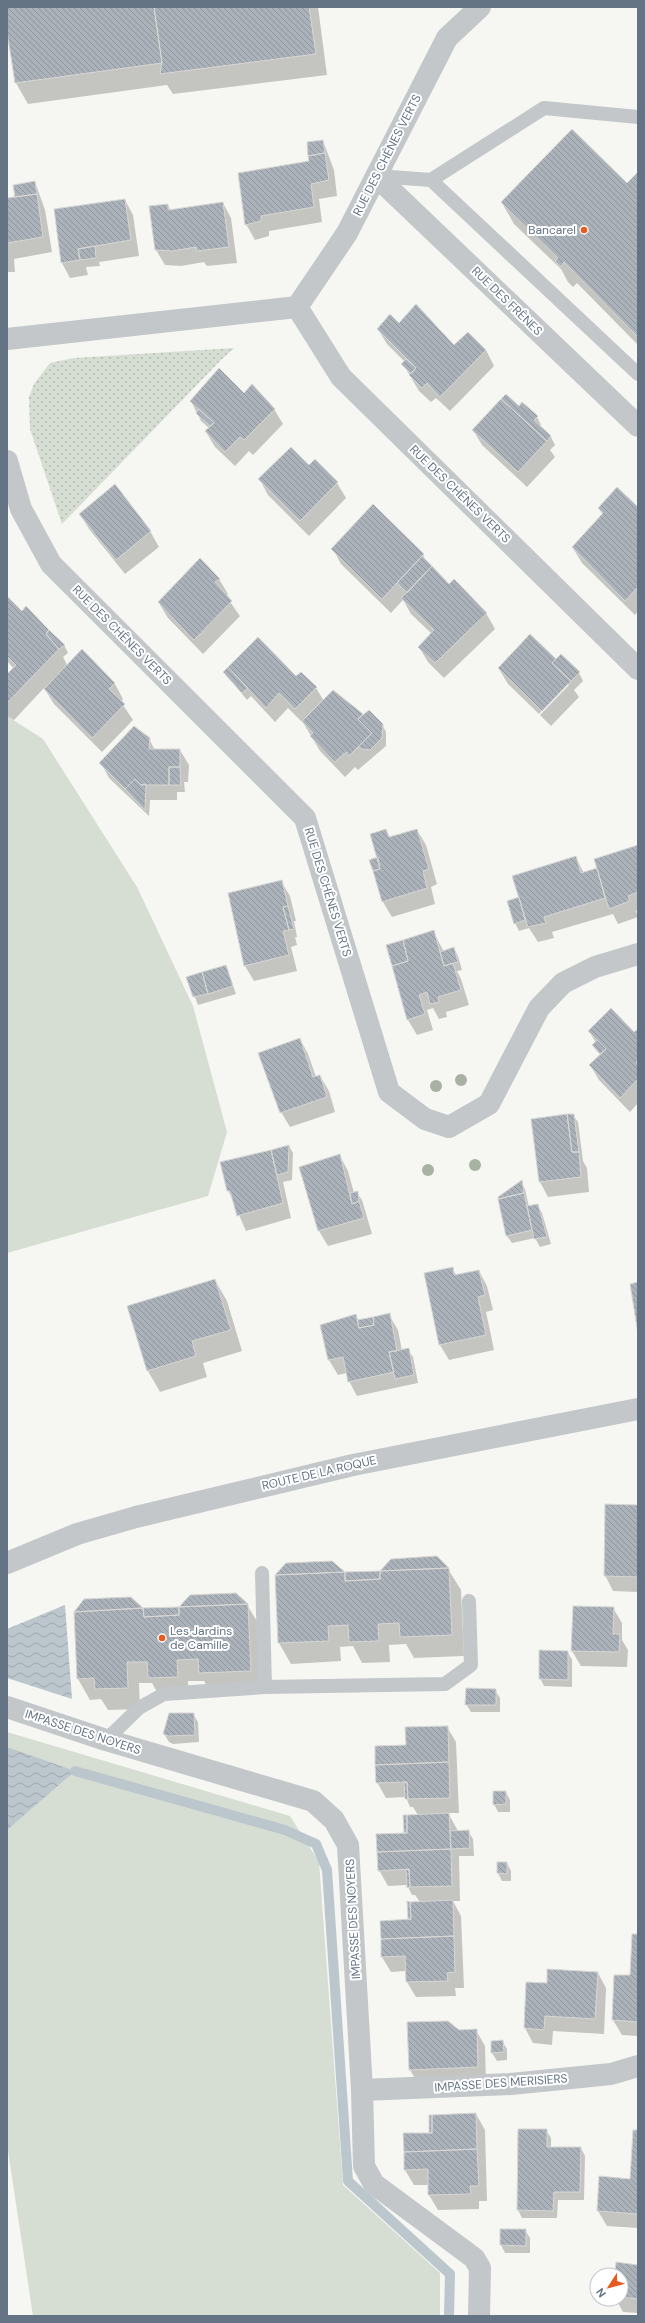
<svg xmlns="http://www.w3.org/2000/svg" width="645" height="2323" font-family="'DM Sans',sans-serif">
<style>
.green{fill:#d6ddd3}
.park{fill:url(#park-dots)}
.water{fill:url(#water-waves)}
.shadow{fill:#0003}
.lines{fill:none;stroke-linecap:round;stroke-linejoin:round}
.stream{stroke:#bcc7cd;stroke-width:10}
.building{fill:url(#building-back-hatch);stroke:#d7d7d5}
.lane{stroke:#c3c7ca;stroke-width:14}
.street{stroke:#c3c7ca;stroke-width:22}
.tree{fill:#a7b2a3}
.poi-dot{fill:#e75b20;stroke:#fff;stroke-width:1.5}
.labels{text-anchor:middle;stroke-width:4;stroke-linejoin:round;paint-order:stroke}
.street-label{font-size:12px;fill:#647484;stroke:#fff}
.poi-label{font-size:12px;fill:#647484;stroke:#fff;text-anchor:end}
</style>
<defs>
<pattern id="park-dots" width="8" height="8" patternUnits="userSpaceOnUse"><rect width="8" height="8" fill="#d6ddd3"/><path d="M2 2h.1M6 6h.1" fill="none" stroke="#b1b8b1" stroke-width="1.8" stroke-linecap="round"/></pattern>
<pattern id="water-waves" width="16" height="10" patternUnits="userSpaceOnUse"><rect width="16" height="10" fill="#bcc7cd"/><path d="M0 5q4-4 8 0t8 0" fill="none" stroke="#9ca6ac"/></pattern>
<pattern id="building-back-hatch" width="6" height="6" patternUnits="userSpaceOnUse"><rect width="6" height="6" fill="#abb2b9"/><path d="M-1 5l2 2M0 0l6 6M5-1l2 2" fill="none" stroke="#8f959c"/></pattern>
</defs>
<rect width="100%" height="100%" fill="#f6f6f2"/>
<path class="green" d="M7 716 43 739 137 887 193 1006 227 1132 208 1196 7 1253Z
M7 1732 290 1816 319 1862 343 2185 440 2273V2316H33L7 2144Z"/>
<path class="park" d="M234 348 222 359 62 524 30 429 29 397 34 384 50 363 74 358Z"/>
<path class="water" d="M65 1605 72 1699 7 1678V1629Z
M7 1747 75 1771 7 1830Z"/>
<path class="shadow" d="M7 7H318L327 75 173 94 167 85 28 104 16 83 7 23Z
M323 141 334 170 337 196 319 199 322 222 269 231V236L255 240 246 224 310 162Z
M638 173V345L577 283 573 287 568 282 561 269 514 224 502 203 627 184Z
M35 182 45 210 52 252 14 259 15 272H7V199L17 198Z
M125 200 133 215 139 256 99 262 100 266 86 267 88 275 70 278 62 263Z
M223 203 231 218 237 263 207 266 204 262 181 266 165 265 156 250 168 205 171 211Z
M399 325 454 346 468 333 486 350 494 366 450 411 436 398 431 402 419 391 403 364 405 362 387 344 378 329Z
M244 394 274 409 283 424 253 455 249 451 235 466 215 447 206 432 209 428 201 421 191 401Z
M537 417 541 425 539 426 551 437 555 445 550 450 555 457 527 487 482 445 473 430Z
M260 480 337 483 346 498 309 536 268 495Z
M599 509H638V611L635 615 582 563 573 548 603 515Z
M80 514 150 531 159 547 125 574 89 529Z
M333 549 423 555 428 564 448 586 486 613 495 629 444 678 428 662 419 647 432 634 411 614 403 600 391 613 341 564Z
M219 579 228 594 226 596 240 616 203 654 168 618 159 603Z
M7 597 22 612 64 645 68 653 63 657 67 665 82 650 115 684 123 699 121 702 133 720 102 752 54 704 44 688 14 720 7 716V676L14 669 7 661Z
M556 660 579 673 583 681 574 690 579 697 551 726 540 715 569 685 567 684 539 714 508 684 499 669Z
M224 672 296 677 316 688 324 701 334 691 363 716 382 724 386 732V746L358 770 355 767 345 777 320 751 304 724 288 708 275 722 251 696 247 700Z
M149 739 155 750H180L189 765 188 782H184L185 792H177V800H150L149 816 109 778 101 763Z
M417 830 426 845 437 884 431 887 435 904 392 917 383 902 378 858 390 838Z
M638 846V910L636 911 638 917 618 924 613 914 552 932 554 938 538 942 529 928 519 931 515 923 518 899 576 858 584 873 598 868Z
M281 881 290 896 296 921H294L297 937H295L297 945 291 947 297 971 254 981 245 966Z
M433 931 444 952 454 948 458 956 462 970 457 971 461 979 469 1005 446 1012 447 1017 439 1019 433 1008 427 1010 433 1030 417 1035 408 1020 393 965Z
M226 966 236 994 198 1005 187 977Z
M589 1031 634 1033 638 1031V1103L630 1112 599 1080 590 1065 601 1055 594 1045 596 1043Z
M300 1039 308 1054 316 1077 320 1076 329 1091 335 1112 290 1127 281 1112Z
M573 1115 578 1122 583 1161 587 1168 589 1192 548 1197 540 1182 532 1120Z
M289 1146 293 1153 292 1180 283 1182 291 1218 246 1231 228 1190 221 1163Z
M340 1156 348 1171 354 1193H357L362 1200 372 1234 328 1246 319 1231 300 1168Z
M521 1182 525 1189 529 1207 537 1205 542 1213 551 1244 540 1247 535 1238 512 1243 507 1236Z
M452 1268 457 1276 479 1271 487 1286 493 1310 486 1312 494 1350 449 1360 440 1345 425 1273Z
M215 1280 227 1301 242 1351 203 1363 207 1377 160 1392 148 1371Z
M389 1315 398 1330 402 1351 408 1350 413 1357 418 1383 357 1396 349 1381 347 1373 338 1375 329 1360 321 1325 356 1316 359 1321Z
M638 1506V1592L613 1591 605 1575Z
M448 1569 461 1590 464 1656 414 1658 406 1644 389 1645 390 1662 362 1663 353 1646 340 1647 341 1661 291 1664 279 1643 344 1573Z
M247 1605 260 1626 262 1692 212 1694 204 1681H188L189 1698 161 1699 152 1683H139L140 1709 108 1710 101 1699 90 1700 78 1679 143 1609Z
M613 1608 622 1623V1640L628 1650 627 1667 581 1666 572 1651Z
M568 1652 572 1660V1687L544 1686 540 1678Z
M495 1690 500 1698V1712H471L466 1704Z
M193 1714 198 1722 199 1742 173 1744 169 1742 164 1734Z
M447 1727 456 1742 459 1813H448L458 1831H468L473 1839 474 1856H459L460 1901H453L461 1916 464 1988H455L456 1996 416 1997 407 1982 406 1971 391 1972 382 1957 381 1921 409 1920 420 1902 415 1895H412L407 1885 388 1886 379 1870 418 1815 413 1807H410L406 1797 386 1798 377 1782 407 1746Z
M506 1792 510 1800V1812H498L494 1804Z
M498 1863H507L511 1871V1881H502L498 1873Z
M638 1935V2036L622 2035 613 2020 631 1976Z
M598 1973 606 1988 604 2034 553 2031 552 2045 533 2043 525 2028 548 1984Z
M476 2030 485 2046 486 2082 419 2085 410 2070 459 2031Z
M502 2041 507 2049V2060L497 2061 492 2053Z
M476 2114 485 2130 487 2201H479V2209L438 2210 429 2195V2185H414L405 2170 404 2134H431Z
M519 2130H546L551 2138V2148H581L585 2156 584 2200H558L557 2218H522L518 2210Z
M638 2132V2228L607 2226 598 2211 600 2177 631 2180Z
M525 2230 530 2238V2253H505L501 2245Z
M638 2265V2313L623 2312 616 2299H621V2275H616Z"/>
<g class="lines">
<path class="stream" d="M75 1771 285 1830 316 1844 327 1870 348 2181 450 2274 449 2316"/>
</g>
<path class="building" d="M7 7H154L162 63 15 83 7 32Z
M154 7H309L316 54 160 74 162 63Z
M572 129 627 183 638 172V337L564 262 561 267 555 261 558 258 501 202Z
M323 140 325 153 308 156 307 142Z
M325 153 329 180 311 184 314 207 261 216V221L245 225 238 173 309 161 308 156Z
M35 181 37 194 15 197 13 185Z
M37 194 43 237 7 243V198Z
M125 199 131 240 78 249 80 260 61 263 54 209Z
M223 202 229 247 197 251 196 247 172 251 155 250 149 206 168 204V210Z
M95 246 96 258 80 260 78 249Z
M416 304 454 345 468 332 486 350 440 397 427 383 422 388 409 375 416 368 377 329 390 314 399 323Z
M406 359 416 368 411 374 401 364Z
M219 368 244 393 252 384 275 409 244 440 240 437 225 452 205 431 214 423 190 401Z
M506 394 519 406 522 402 538 416 534 420 551 436 547 441 501 399Z
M501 399 547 441 518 472 472 430Z
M199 409 214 423 210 426 196 413Z
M291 447 309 465 315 459 338 482 300 521 258 479Z
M115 484 151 531 116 560 79 514Z
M617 487 638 507V587L625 601 572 547 603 513 598 508Z
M373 504 424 554 382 599 331 549Z
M422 556 432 566 407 593 397 583Z
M200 558 220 579 215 582 232 601 194 640 158 602Z
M432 566 449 584 454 579 487 613 435 663 418 647 434 630 401 598Z
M7 596 22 611 26 606 49 630 46 634 59 649 7 703V674L16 665 7 656Z
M49 630 65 645 59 649 46 634Z
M530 634 556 659 552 663 571 681 542 711 498 668Z
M258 637 296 676 301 672 317 687 295 709 279 693 266 708 228 667Z
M82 649 115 683 109 689 125 704 92 738 44 689Z
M561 654 580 672 571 681 552 663Z
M228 667 248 688 242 693 223 672Z
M333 690 363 714 358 719 372 733 349 756 346 752 335 762 310 736 313 733 302 721Z
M369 710 383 724 382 738 370 750 362 749 358 747 372 733 358 719Z
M134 726 150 738 149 749H180V767H169V785H141L135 779 125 789 99 763Z
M169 767H180L181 785H169Z
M135 779 141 785 146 784 145 810 125 789Z
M386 829 389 837 417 829 429 869 423 871 427 888 382 902 373 871 380 869 370 834Z
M638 845V892L628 896 630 901 609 909 594 859Z
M576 856 581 873 597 868 605 898 544 917 546 923 528 927 512 876Z
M378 857 380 869 373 871 369 860Z
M282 880 288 906 283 907 289 930 283 931 289 955 244 966 228 893Z
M519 897 525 920 514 924 507 901Z
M288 906 294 929 289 930 283 907Z
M434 930 444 966 453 963 461 990 438 997 439 1002 430 1004 427 992 419 995 425 1014 407 1020 392 966 408 961 403 940Z
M403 940 408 961 392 966 386 945Z
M454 947 458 962 444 966 440 952Z
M226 965 233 986 208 994 202 972Z
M202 972 208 994 193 997 186 977Z
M611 1008 634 1032 638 1029V1060L636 1062 638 1065V1079L620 1098 589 1065 606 1049 588 1031Z
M300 1038 313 1077 320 1075 327 1097 280 1113 258 1053Z
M597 1040 606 1049 600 1054 592 1045Z
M567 1114H574L579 1152H572Z
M567 1114 572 1152H579L581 1177 539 1182 531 1119Z
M289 1145 288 1172 277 1175 271 1150Z
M271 1150 283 1203 237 1216 230 1191H227L220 1162Z
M340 1154 352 1204 359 1201 364 1218 318 1231 299 1167Z
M522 1180 524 1193 498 1199V1197Z
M358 1191 359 1201 352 1204 350 1193Z
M524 1193 532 1230 506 1236 498 1199Z
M538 1204 547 1237 534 1239 527 1206Z
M453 1267 454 1275 479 1270 485 1295 478 1297 486 1335 439 1345 424 1273Z
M215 1279 231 1330 192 1341 196 1356 147 1371 127 1306Z
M638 1282V1334L630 1284Z
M390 1313 397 1351 389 1352 394 1372 348 1382 343 1357 328 1360 320 1325 356 1314 359 1328 374 1325 373 1317Z
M373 1317 374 1325 359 1328 357 1320Z
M409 1348 414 1375 395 1379 389 1352Z
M605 1504 638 1505V1577L604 1576Z
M437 1556 449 1568 380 1571 391 1559Z
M332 1561 345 1572 275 1575 286 1563Z
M449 1568 452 1635 400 1637 399 1623 378 1624 379 1641 349 1642 348 1625 328 1626 329 1641 278 1643 275 1575 345 1572V1581L380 1579V1571Z
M380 1571V1579L345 1581V1572Z
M236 1593 248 1604 179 1607 190 1595Z
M131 1597 143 1608 74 1612 84 1599Z
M248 1604 251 1671 199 1673 198 1659 177 1660 178 1677 148 1678 147 1662H127L128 1688 95 1689 94 1678 77 1679 74 1612 143 1608 144 1617 179 1615V1607Z
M573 1606 614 1607 613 1634H620L619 1652 571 1651Z
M179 1607V1615L144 1617 143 1608Z
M539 1650 568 1651V1680L539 1679Z
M466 1688 496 1689V1705H465Z
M169 1713H194L195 1735 168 1736 163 1734Z
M448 1726 449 1762 375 1765V1746L406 1745 405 1727Z
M449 1762 450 1798 408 1799 407 1782 376 1783 375 1765Z
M404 1782H407L408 1799H405Z
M493 1791H506V1804L493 1805Z
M449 1813 451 1849 377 1852 376 1834 407 1833V1815Z
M403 1815H407V1833H404Z
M469 1830 470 1848 451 1849 450 1831Z
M451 1849 452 1886 410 1887 409 1869 378 1871 377 1852Z
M497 1862H507V1874L497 1873Z
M409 1869 410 1887 407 1888 406 1870Z
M453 1900 454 1936 381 1939 380 1921 411 1919 410 1902Z
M407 1901 410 1902 411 1919 408 1920Z
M632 1934H638V2022L612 2020 614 1975H630Z
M454 1936 455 1972 447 1973 448 1981 406 1982 405 1956 381 1957V1939Z
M547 1969 598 1972 595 2019 545 2016 544 2030 524 2028 526 1982 547 1983Z
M448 2021 459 2030 477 2029 478 2067 409 2070 407 2022Z
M503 2040 504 2052 491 2053V2041Z
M476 2113 477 2149 404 2152 403 2133H432V2115Z
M429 2115H432V2133H429Z
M518 2129H547V2147H581L580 2192H554L553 2211 517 2210Z
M633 2130H638V2214L597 2211 599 2176 630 2179Z
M477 2149 479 2186H470L471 2194 428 2195V2169L404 2170V2152Z
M500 2229H526V2246L500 2245Z
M616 2262 638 2265V2299L621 2297V2275H615Z"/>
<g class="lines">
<path class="lane" d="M376 176 431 180 544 108 638 117
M431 180 638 374
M262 1573 265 1687
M106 1740 139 1708 164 1694 265 1687 445 1684 471 1665 469 1601"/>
<path class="street" d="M376 176 638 426
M297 307 341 377 638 669
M7 339 297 307 347 233 447 38 480 7
M7 461 21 509 51 564 305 818 389 1092 425 1119 449 1127 489 1104 539 1008 563 983 595 967 638 954
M7 1563 77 1534 136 1517 353 1465 638 1409
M7 1707 106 1740 313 1801 334 1820 348 1845 362 2090 364 2166 374 2184 474 2258 480 2268 479 2316
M362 2090 511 2084 611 2074 638 2066"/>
</g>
<g class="tree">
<circle cx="461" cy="1080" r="6"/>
<circle cx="436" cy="1086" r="6"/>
<circle cx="475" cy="1165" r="6"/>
<circle cx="428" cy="1170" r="6"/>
</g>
<g class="poi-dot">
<circle cx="584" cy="230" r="4"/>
<circle cx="162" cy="1638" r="4"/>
</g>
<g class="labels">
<g class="street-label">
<text transform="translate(387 155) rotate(-63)" y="4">RUE DES CHÊNES VERTS</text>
<text transform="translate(507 301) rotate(44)" y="4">RUE DES FRÊNES</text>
<text transform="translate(460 494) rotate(44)" y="4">RUE DES CHÊNES VERTS</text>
<text transform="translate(122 635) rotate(45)" y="4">RUE DES CHÊNES VERTS</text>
<text transform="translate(328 892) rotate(73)" y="4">RUE DES CHÊNES VERTS</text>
<text transform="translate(319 1473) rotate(-13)" y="4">ROUTE DE LA ROQUE</text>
<text transform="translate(83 1732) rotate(18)" y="4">IMPASSE DES NOYERS</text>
<text transform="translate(353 1919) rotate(-93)" y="4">IMPASSE DES NOYERS</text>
<text transform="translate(501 2083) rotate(-4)" y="4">IMPASSE DES MERISIERS</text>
</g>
<g class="poi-label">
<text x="576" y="234">Bancarel</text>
<text x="170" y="1635" text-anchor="start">Les Jardins<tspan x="170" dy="14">de Camille</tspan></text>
</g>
</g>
<rect width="645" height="2323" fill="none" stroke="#647484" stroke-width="16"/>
<g transform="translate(609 2287) rotate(234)"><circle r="19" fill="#ffffff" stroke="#c1c7ce"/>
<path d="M0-3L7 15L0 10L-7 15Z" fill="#e75b20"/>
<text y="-6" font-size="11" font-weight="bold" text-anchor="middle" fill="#647484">N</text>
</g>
</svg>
